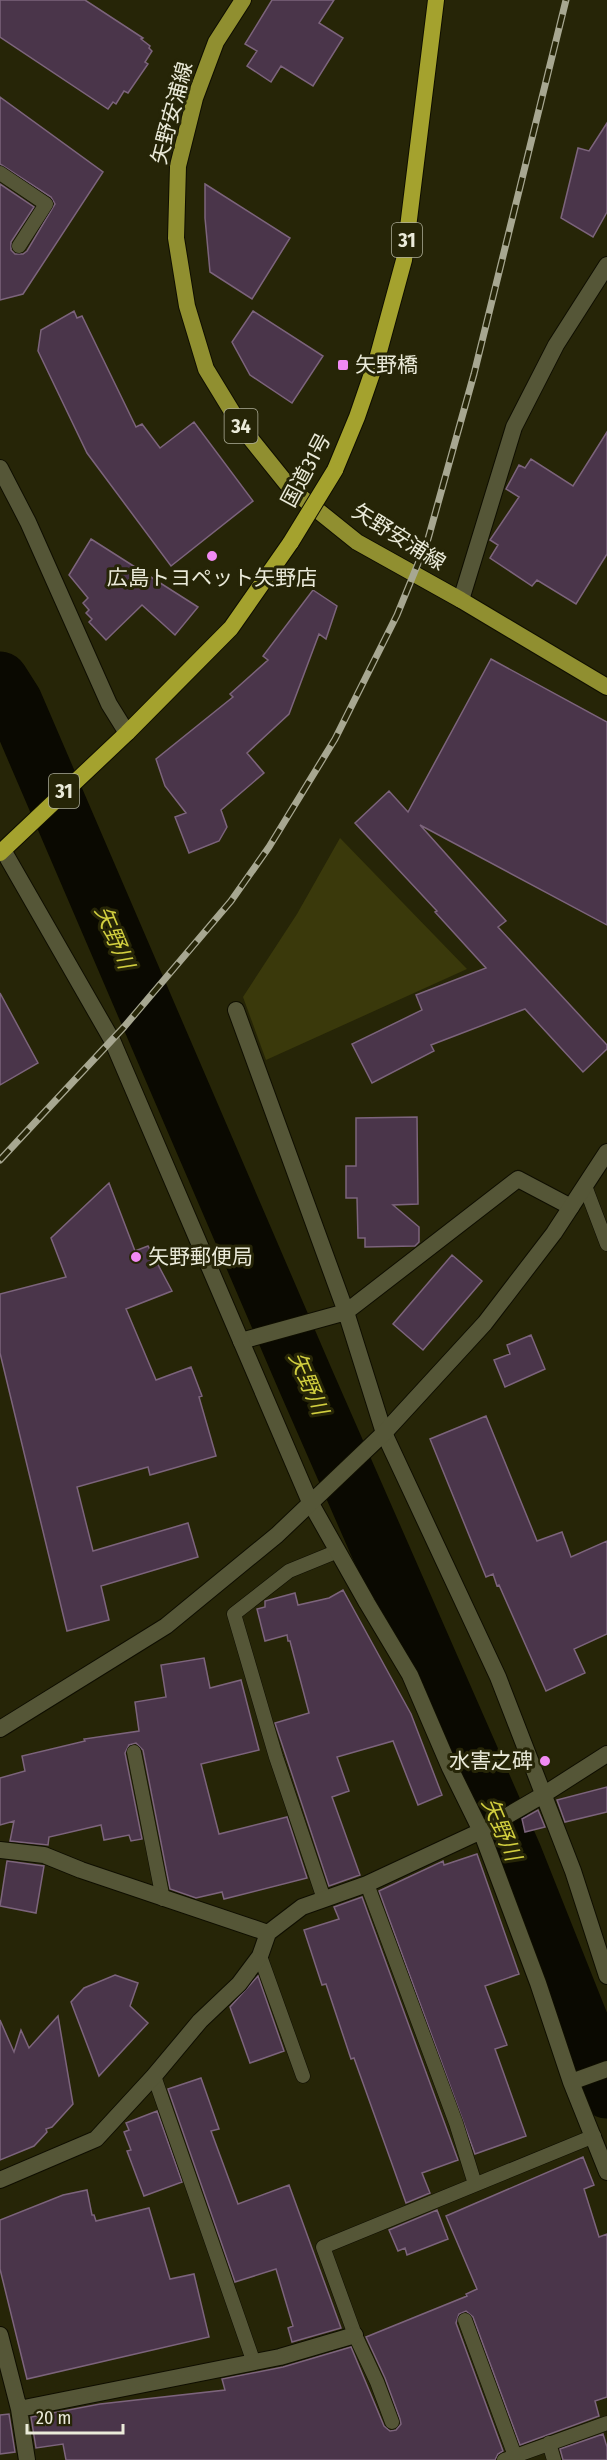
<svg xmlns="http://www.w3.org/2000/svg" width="607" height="2460" font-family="'Fira Sans Condensed','Noto Sans JP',sans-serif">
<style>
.green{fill:#3a390b}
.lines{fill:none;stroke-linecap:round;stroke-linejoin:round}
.river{stroke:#0a0901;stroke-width:57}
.building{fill:#4a354a;stroke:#7c647c;stroke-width:1.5}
.service-casing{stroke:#0f0e00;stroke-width:15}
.minor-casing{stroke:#0f0e00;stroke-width:18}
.tertiary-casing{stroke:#0f0e00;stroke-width:18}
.primary-casing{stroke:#0f0e00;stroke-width:18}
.trunk-casing{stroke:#0f0e00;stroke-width:18}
.service{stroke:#555637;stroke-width:14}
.minor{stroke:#555637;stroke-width:16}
.tertiary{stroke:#555637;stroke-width:16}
.primary{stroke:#908f30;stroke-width:16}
.trunk{stroke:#a4a22e;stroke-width:16}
.rail-casing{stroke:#a7a791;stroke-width:7}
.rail{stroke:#262507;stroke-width:4.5;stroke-dasharray:14;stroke-linecap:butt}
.trunk-bridge-casing{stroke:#0f0e00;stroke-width:18;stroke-linecap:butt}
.trunk-bridge{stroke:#a4a22e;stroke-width:16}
.poi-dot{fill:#f18af4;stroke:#262507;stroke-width:2}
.labels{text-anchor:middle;stroke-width:6;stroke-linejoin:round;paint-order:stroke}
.shield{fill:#262507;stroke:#afaf9a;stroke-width:1.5}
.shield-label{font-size:20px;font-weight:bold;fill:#eaead9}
.street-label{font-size:21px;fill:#eaead9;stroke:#262507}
.poi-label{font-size:21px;fill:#eaead9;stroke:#262507;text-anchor:start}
.water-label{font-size:22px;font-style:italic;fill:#d2cf3f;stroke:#262507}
</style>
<rect width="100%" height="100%" fill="#262507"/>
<path class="green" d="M340 838 467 969 266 1060 243 997 297 914Z"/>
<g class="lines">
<path class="river" d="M0 680 14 702 305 1379 514 1856 607 2090"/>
</g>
<path class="building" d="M0 0H85L143 38 141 39 150 46 149 48 152 51 145 62 148 64 128 93 124 91 116 104 113 102 108 109 0 37Z
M272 0H334L319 23 343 38 313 86 281 66 271 82 247 66 257 51 245 44Z
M0 97 103 172 23 294 0 300V184L34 207 11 242V250L15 254H23L27 251 55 204 51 197 0 164Z
M607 123V212L593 237 561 218 578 148 589 151Z
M205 184 290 238 252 299 210 272 205 218Z
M74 311 77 318 82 316 136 427 142 424 160 448 194 422 253 501 171 566 87 453 38 351 41 330Z
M253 311 323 356 292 403 250 375 232 342Z
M607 432V554L576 604 537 580 532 586 490 558 498 545 490 540 519 497 506 489 519 465 525 468 531 459 573 486Z
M91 539 198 607 175 635 142 605 106 640 89 622 92 619 86 613 89 610 83 603 88 598 69 575Z
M313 590 337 606 326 639 319 634 289 714 247 753 264 773 221 810 227 827 219 841 189 853 175 817 186 813 165 786 156 759 233 697 230 694 268 660 263 656Z
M491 659 607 722V925L420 825 506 921 498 927 607 1045V1049L583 1072 525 1009 431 1045 434 1051 372 1083 352 1044 422 1010 416 995 486 968 435 912 437 911 355 823 389 791 408 812Z
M0 993 38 1063 0 1085Z
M417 1117 418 1204 393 1205 419 1227V1242L415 1246 365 1247V1238H358L357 1198H346V1166H356V1118Z
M109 1183 135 1251 148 1246 172 1291 126 1309 156 1380 191 1367 202 1396 199 1397 216 1456 150 1475 148 1467 77 1487 93 1551 188 1523 198 1557 101 1586 109 1620 67 1631 0 1353V1294L66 1277 51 1238Z
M452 1255 482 1281 423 1350 393 1324Z
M531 1335 545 1369 505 1387 494 1360 510 1354 507 1345Z
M486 1416 537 1541 562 1532 571 1557 607 1541V1634L574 1649 585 1673 546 1691 499 1585 497 1586 493 1574 486 1577 430 1439Z
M343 1590 411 1714 442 1795 418 1805 393 1741 337 1757 349 1791 332 1797 360 1875 329 1886 275 1723 309 1713 290 1641H288L287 1635 265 1641 257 1609 265 1607V1601L295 1593 298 1605 329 1598Z
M204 1658 210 1688 241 1680 259 1750 201 1764 219 1834 287 1817 307 1878 224 1899 222 1892 196 1898 170 1889 143 1750 136 1743 129 1745 125 1753 142 1839 131 1841 129 1835 104 1840 101 1825 49 1837 48 1845 10 1841 14 1821 0 1825V1778L25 1771 22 1756 85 1741 84 1739 139 1731 135 1702 166 1697 161 1665Z
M607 1787V1812L565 1822 557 1800Z
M538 1810 545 1827 525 1832 522 1819Z
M477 1854 519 1974 485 1986 507 2045 495 2049 526 2136 475 2154 379 1891 443 1861 444 1865Z
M7 1861 44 1866 36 1913 0 1906Z
M362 1897 458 2160 422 2173 430 2193 406 2203 354 2058 351 2059 326 1984 322 1985 304 1930 339 1919 334 1907Z
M115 1975 138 1983 130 2006 148 2023 99 2076 71 2002 84 1988Z
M258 1976 284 2051 250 2063 230 2007Z
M58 2016 73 2104 52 2127 46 2129 47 2132 34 2146 0 2160V2020L14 2052 21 2030 29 2048Z
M201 2078 219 2129 211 2131 238 2204 289 2185 341 2328 292 2342 288 2328 293 2326 276 2269 235 2282 168 2089Z
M157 2111 182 2182 144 2196 127 2151 131 2150 124 2132 129 2130 126 2123Z
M583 2157 594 2185 584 2189 599 2237 607 2234V2397L595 2401 599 2416 520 2445 473 2317 466 2311 459 2314 456 2323 503 2451 498 2454 495 2460H66L63 2444 36 2448 31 2417 100 2404 225 2390 222 2379 283 2367 351 2347 384 2426 390 2431 396 2430 401 2424 400 2419 385 2378 366 2337 467 2296 466 2294 477 2289 446 2216Z
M87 2190 92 2215H94L96 2221 149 2208 170 2279 194 2274 209 2337 27 2379 0 2269V2220L63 2195Z
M437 2210 448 2239 407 2255 405 2248 398 2251 389 2230Z
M9 2414 15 2452 0 2454V2415Z
M603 2434 607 2447V2460H563L560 2449Z"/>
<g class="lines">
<g class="service-casing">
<path id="service" d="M0 173 46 204 19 246
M585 1186 607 1244
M134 1752 163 1899
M367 1884 456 2123 475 2184
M324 1899 276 1757 234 1614 289 1571 338 1551
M260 1956 303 2076
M154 2076 254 2363
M465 2320 515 2456
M392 2422 377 2382 355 2335 323 2247 594 2136
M549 2443 554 2460
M504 2460 607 2423"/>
</g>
<g class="minor-casing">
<path id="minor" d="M0 468 28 522 109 704 127 733
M461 600 514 427 556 345 607 265
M236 1010 346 1312 384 1433 498 1677 573 1871 607 1976
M241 1341 346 1312 518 1179 571 1207
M310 1502 367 1603 410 1675 450 1768 481 1831 538 1983 571 2082 607 2172
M0 1850 44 1855 81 1870 268 1933
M571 2082 607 2069
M0 2180 96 2139 154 2076 200 2021 239 1984 260 1956 268 1933 302 1907 367 1884 481 1831 543 1795 607 1754
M0 2335 19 2409 27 2460
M19 2409 280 2357 355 2335"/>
</g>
<g class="tertiary-casing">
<path id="tertiary" d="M3 850 112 1040 310 1502
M0 1729 166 1626 277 1535 384 1433 485 1323 554 1233 607 1152"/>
</g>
<g class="primary-casing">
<path id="primary" d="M243 0 216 42 195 98 178 166 176 238 187 306 206 369 242 428 291 489 357 542 461 600 607 687"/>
</g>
<g class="trunk-casing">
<path id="trunk" d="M335 470 357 417 377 359 404 260 436 0
M0 853 127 733 231 628 291 542"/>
</g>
<use href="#service" class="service"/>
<use href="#minor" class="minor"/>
<use href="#tertiary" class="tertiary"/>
<use href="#primary" class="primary"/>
<use href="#trunk" class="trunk"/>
<g class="rail-casing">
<path id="rail" d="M0 1160 124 1027 231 901 269 847 335 739 397 615 428 539 474 374 566 0"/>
</g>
<use href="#rail" class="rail"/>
<g class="trunk-bridge-casing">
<path id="trunk-bridge" d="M291 542 335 470"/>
</g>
<use href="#trunk-bridge" class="trunk-bridge"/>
</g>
<g class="poi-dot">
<rect x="337" y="359" width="12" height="12" rx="3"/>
<circle cx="212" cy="556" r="6"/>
<circle cx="136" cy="1257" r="6"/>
<circle cx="545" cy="1761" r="6"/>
</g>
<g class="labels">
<g class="shield">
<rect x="392" y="223" width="30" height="34" rx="4.5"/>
<rect x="224.5" y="409" width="33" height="34" rx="4.5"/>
<rect x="49" y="774" width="30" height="34" rx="4.5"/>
</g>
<g class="shield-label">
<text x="407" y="247">31</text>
<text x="241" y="433">34</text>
<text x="64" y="798">31</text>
</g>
<g class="street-label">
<text transform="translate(172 113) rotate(-75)" y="7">矢野安浦線</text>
<text transform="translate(306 470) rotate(-62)" y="7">国道31号</text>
<text transform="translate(399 537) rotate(32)" y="7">矢野安浦線</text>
</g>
<g class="poi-label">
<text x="355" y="372">矢野橋</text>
<text x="212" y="585" text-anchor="middle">広島トヨペット矢野店</text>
<text x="148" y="1264">矢野郵便局</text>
<text x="533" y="1768" text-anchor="end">水害之碑</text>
</g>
<g class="water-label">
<text transform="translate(115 937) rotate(67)" y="8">矢野川</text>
<text transform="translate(309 1383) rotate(67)" y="8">矢野川</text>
<text transform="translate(502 1829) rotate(67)" y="8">矢野川</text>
</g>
</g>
<path d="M27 2424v9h96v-9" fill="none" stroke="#eaead9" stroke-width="3"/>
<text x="36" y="2424" font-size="18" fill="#eaead9" stroke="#262507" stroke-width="4.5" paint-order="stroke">20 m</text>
</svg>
